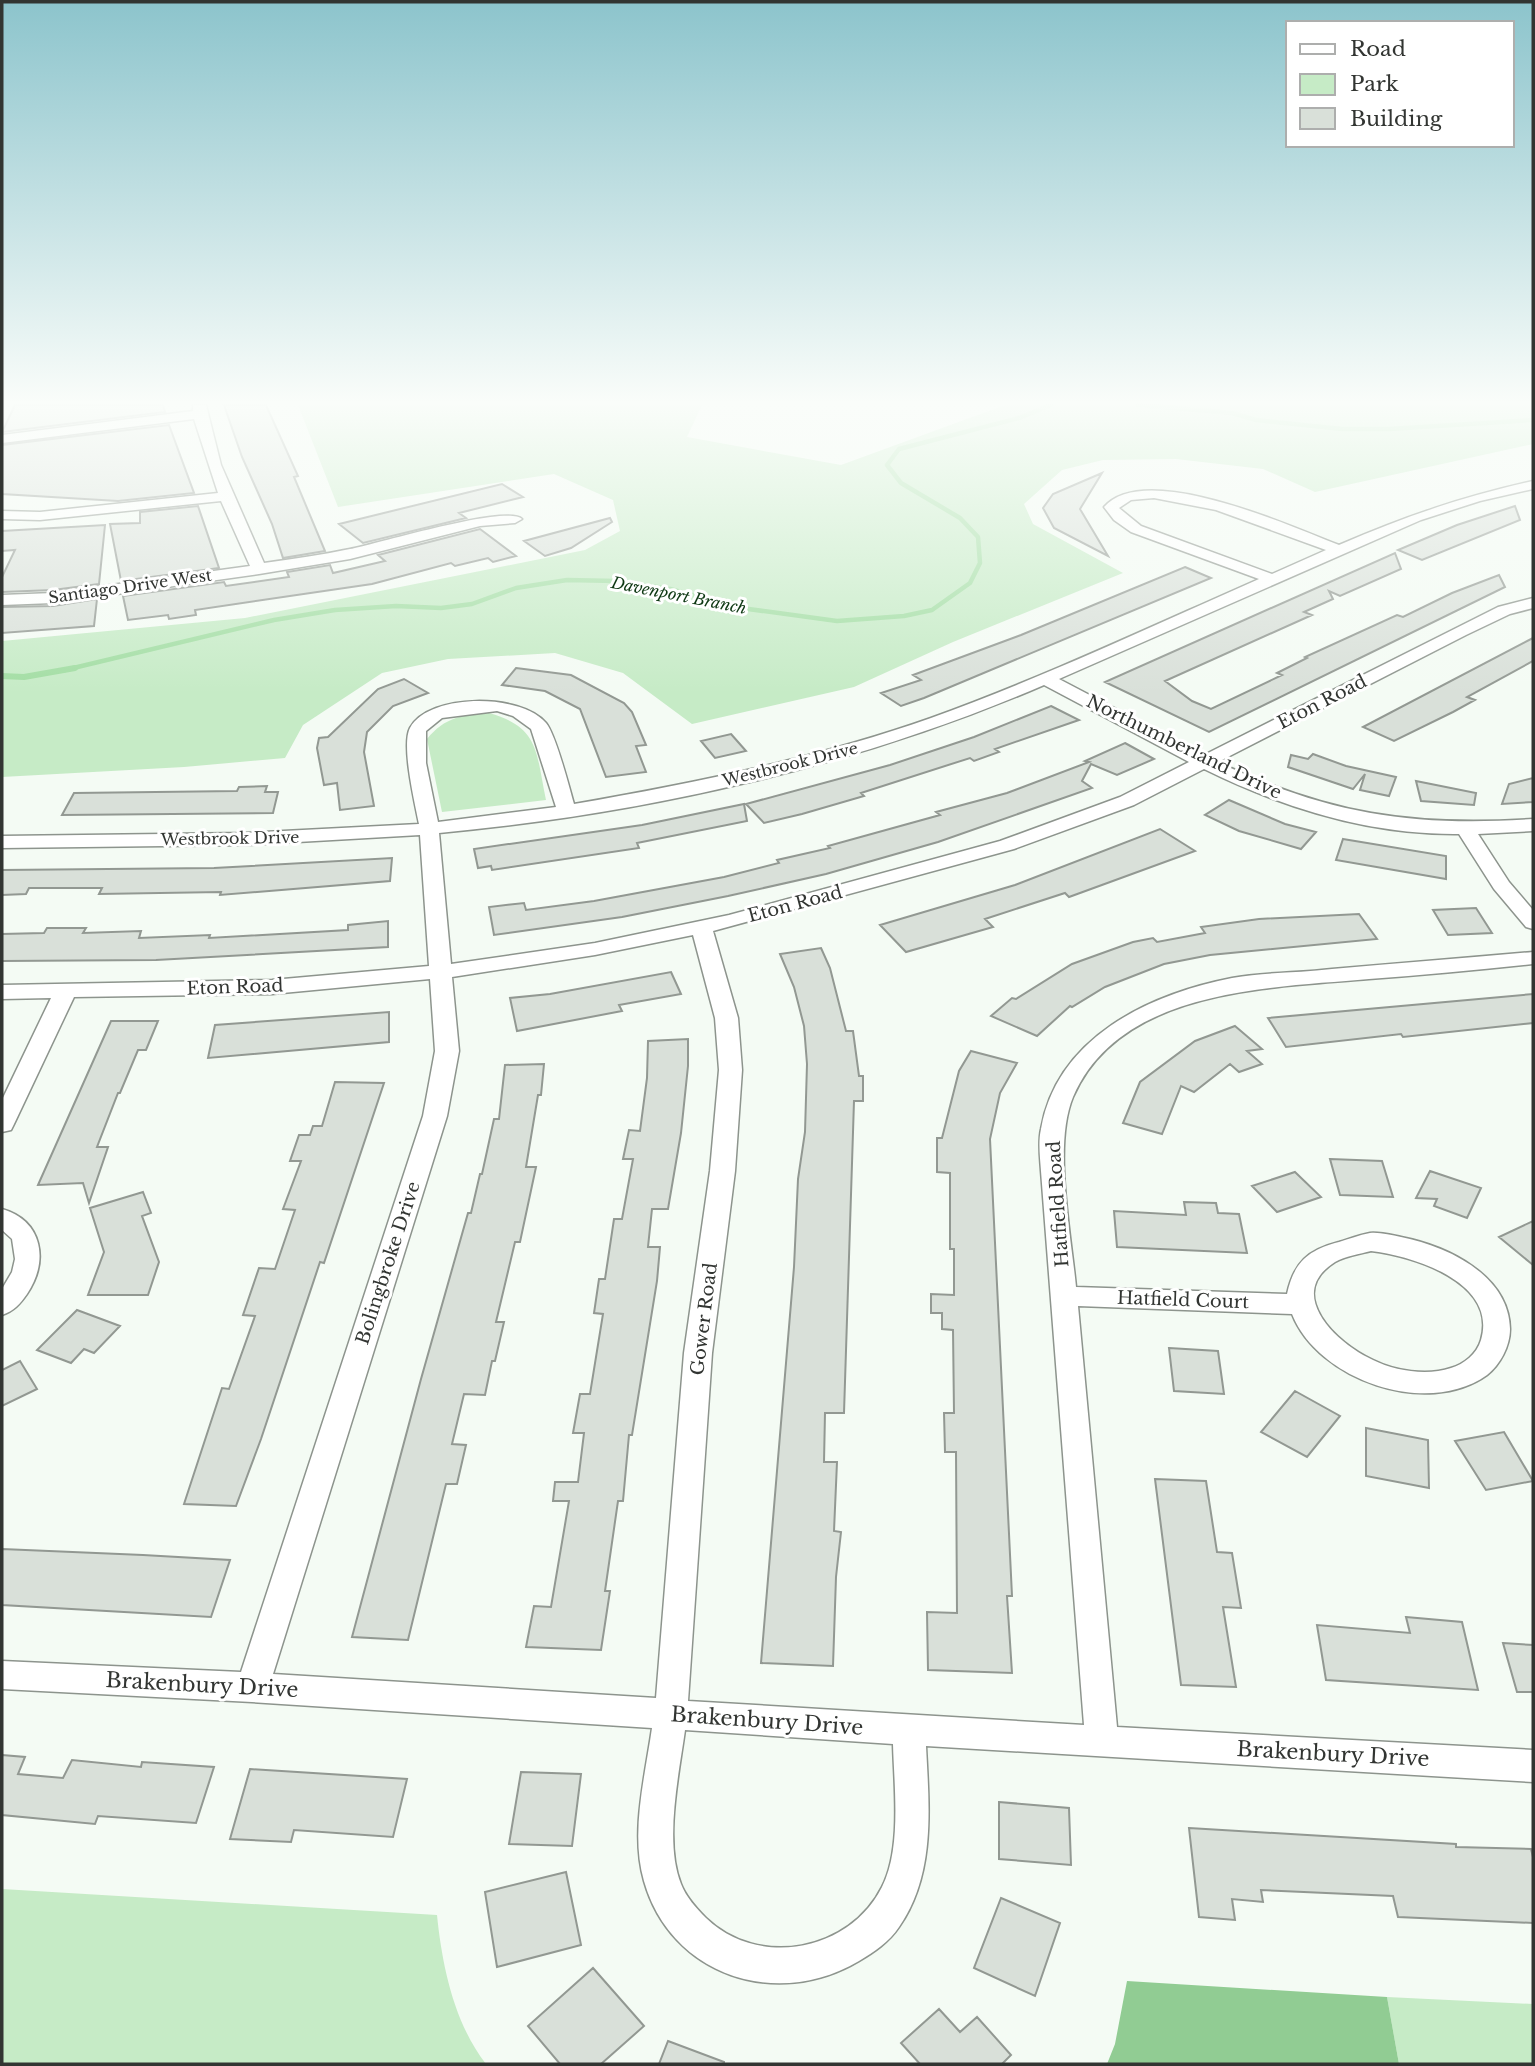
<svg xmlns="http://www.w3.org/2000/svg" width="1535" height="2066" font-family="'Libre Baskerville',serif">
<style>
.green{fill:#c6ebc6}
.forest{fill:#91cc93}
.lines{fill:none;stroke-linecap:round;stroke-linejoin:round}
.stream-far1{stroke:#a2dda3;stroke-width:4.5}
.stream{stroke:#a2dda3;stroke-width:6}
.building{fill:#d9e0d9;stroke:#929892;stroke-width:2}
.street-casing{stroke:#8d948d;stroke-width:3}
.street{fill:#fff;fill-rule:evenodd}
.labels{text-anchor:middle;stroke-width:6;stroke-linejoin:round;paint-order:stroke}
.far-street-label{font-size:16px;fill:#323532;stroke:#fff}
.far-water-label{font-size:16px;font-style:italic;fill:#0e3813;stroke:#fff}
.street-label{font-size:18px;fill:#323532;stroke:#fff}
.near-street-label{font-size:21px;fill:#323532;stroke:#fff}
</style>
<rect width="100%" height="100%" fill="#f4fbf4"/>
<path class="green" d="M298 405H702L687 437 841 465 1005 405H1533V444L1315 492 1263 469 1176 459 1103 460 1062 470 1024 504 1033 524 1123 573 953 642 854 687 692 724 623 673 555 653 448 659 382 673 303 725 285 758 184 767 2 777V641L245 618 585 550 620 531 613 500 554 474 338 507Z
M489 713C540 727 536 753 546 800L442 812 427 739C445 717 462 715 489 713Z
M2 1889 437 1915C442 1965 454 2023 486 2064H2Z
M1387 1997 1533 2004V2064H1399Z"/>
<path class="forest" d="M1127 1981 1387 1997 1399 2064H1107L1115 2044Z"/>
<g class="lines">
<path class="stream-far1" d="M1138 405 1232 413 1256 420 1342 429H1389L1533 420
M65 670 274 620 335 610 396 606 441 608 472 604 516 588 567 580 617 581 670 589 741 608 837 621 904 616 932 610 970 583 980 563 978 537 960 518 901 483 887 465 899 449 1019 418 1051 405"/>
<path class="stream" d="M2 676 24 677 75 668"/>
</g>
<path class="building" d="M15 405H163L165 412 2 432Z
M224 405H266L298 476 294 477 325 551 283 558 272 524 242 457Z
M169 425 194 493 118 501 2 494V445Z
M1102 473 1080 509 1108 556 1054 528 1043 508 1053 494Z
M502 484 523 497 459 513 466 518 363 543 339 524Z
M198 506 219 568 121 581 110 524 140 523V512Z
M1515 506 1520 520 1422 560 1398 550 1457 525Z
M610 518 612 522 571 548 545 556 524 541Z
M105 525 99 584 53 590 2 592V577L15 550 2 551V531Z
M480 529 516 556 493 562 488 558 455 566 451 563 372 584 195 610 196 615 169 619 168 615 128 620 123 596 224 582 226 586 289 577 287 572 330 565 333 573 385 561 378 555Z
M1395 553 1401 569 1340 596 1329 591 1333 599 1304 612 1312 615 1165 681 1192 701 1211 709 1282 675 1277 673 1307 658 1305 657 1397 615 1403 617 1452 593 1499 575 1505 587 1209 732 1105 682Z
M1185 567 1211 578 924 698 901 706 881 693 921 680 913 675 1021 635Z
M97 599 94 626 2 633V607L53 606Z
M1533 638V661L1467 697 1475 700 1453 712 1394 741 1363 727Z
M516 668 571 675 624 703 632 712 646 745 636 746 646 772 606 777 580 709 545 691 502 685Z
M404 679 428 693 393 706 367 732 364 752 374 806 340 810 337 783 324 785 317 748 319 738 328 737 378 689Z
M1051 706 1079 720 995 749 999 752 974 761 970 758 861 793 864 796 802 814 764 823 746 804 890 765 974 737Z
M731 734 746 751 715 758 701 741Z
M1125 743 1154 759 1117 775 1091 764 1082 781 1092 788 938 842 826 874 728 896 622 917 494 935 489 907 524 903 526 910 594 901 724 877 779 863 777 860 830 848 828 846 940 815 936 812 1007 793 1089 762 1085 761Z
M1313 754 1346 766 1396 777 1389 796 1360 790 1365 774 1353 789 1288 767 1291 755 1308 759Z
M1533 778V802L1502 804 1509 784Z
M1416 781 1476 793 1474 805 1421 801Z
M267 786 265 792H278L273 813 62 815 74 793 237 791 239 787Z
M1229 800 1285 824 1316 832 1301 849 1239 831 1205 815Z
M744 804 747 821 637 843 639 848 492 870 491 866 478 868 474 849 642 825Z
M1160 829 1195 851 1069 897 1065 893 985 919 993 927 906 952 880 925 1015 885Z
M1343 839 1446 856V879L1336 860Z
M392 858 390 881 220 895 221 892 99 894 102 888H29L26 894 2 895V870L214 868Z
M1476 908 1492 933 1448 935 1433 910Z
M1359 914 1377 939 1210 955 1164 964 1105 987 1072 1007 1070 1006 1037 1036 991 1016 1012 998 1016 999 1072 964 1133 942 1153 938 1157 942 1205 933 1201 927 1259 919Z
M388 921V947L156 960 2 961V934L44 933 47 928H86L83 933 141 931 139 938 210 935 209 938 348 930V925Z
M821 948 830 968 846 1031H853L859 1076H863V1101H854L844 1413H825L824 1462H837L834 1531 841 1532 836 1577 833 1666 761 1663 794 1267 798 1179 805 1132 807 1064 804 1026 794 987 780 954Z
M671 972 681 994 619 1005 622 1011 517 1031 510 998 550 994Z
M1533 994V1023L1403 1037 1401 1034 1286 1047 1268 1018Z
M389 1012V1042L208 1058 215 1025Z
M111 1021H158L146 1050H138L120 1093H118L97 1147H108L89 1203 83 1183 38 1185Z
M1235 1026 1262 1049 1247 1051 1262 1064 1239 1072 1230 1064 1194 1092 1181 1086 1162 1134 1123 1123 1140 1082 1195 1041Z
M688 1039V1066L681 1133 668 1209H652L648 1247H660L657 1281 632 1435H629L623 1501H618L605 1591H610L601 1650 526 1647 534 1606 551 1607 569 1501H553L555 1482H578L584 1433H573L580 1394H590L603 1314 594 1313 599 1279H605L614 1219H622L633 1159H623L629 1130 640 1131 647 1078 648 1041Z
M971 1051 1017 1063 1000 1093 990 1139 1012 1596H1007L1012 1673 928 1670 927 1612 957 1613 956 1452H945L944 1413H954L953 1330 942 1329V1313H931V1294L954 1295V1249H950V1173L937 1172V1138H942L959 1071Z
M544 1064 541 1095H538L526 1167H536L520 1242H515L496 1322H504L495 1361H492L485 1395 464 1394 452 1444 466 1445 457 1484H446L408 1640 352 1637 421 1379 468 1213H471L480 1174H482L494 1119H499L505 1065Z
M335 1082 384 1083 324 1263 320 1262 261 1439 236 1506 184 1504 222 1388 229 1389 255 1316 243 1315 259 1268 275 1269 295 1210 283 1209 301 1161H290L299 1135H310L313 1126H322Z
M1330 1159 1382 1161 1393 1197 1340 1195Z
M1430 1171 1481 1188 1467 1218 1434 1206 1437 1199 1416 1198Z
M1295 1172 1321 1197 1277 1212 1252 1186Z
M143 1192 151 1213 142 1216 159 1262 148 1295H88L104 1252 90 1208Z
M1184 1202 1216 1203 1218 1213 1239 1214 1247 1253 1117 1247 1114 1211 1186 1215Z
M1533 1221V1265L1499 1237Z
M77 1310 120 1326 94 1353 84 1349 71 1363 37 1350Z
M1169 1348 1218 1351 1224 1394 1174 1391Z
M20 1361 37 1389 2 1406V1370Z
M1295 1391 1340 1416 1307 1457 1261 1432Z
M1366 1428 1428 1440 1429 1488 1366 1476Z
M1504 1432 1533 1481 1486 1490 1455 1441Z
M1155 1479 1206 1481 1217 1552 1232 1553 1241 1608 1223 1607 1236 1687 1181 1685Z
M2 1549 143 1555 230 1560 211 1617 2 1605Z
M1406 1617 1462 1622 1478 1690 1326 1680 1317 1625 1410 1633Z
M1503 1643 1533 1645V1692H1517Z
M2 1755 25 1757 18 1774 63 1778 72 1760 141 1767 142 1762 214 1767 196 1823 98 1816 95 1824 2 1815Z
M250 1769 407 1779 393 1837 294 1830 291 1842 230 1839Z
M521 1772 581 1774 572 1846 509 1844Z
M999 1802 1069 1808 1071 1865 999 1859Z
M1189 1828 1456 1844V1847L1531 1849 1533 1857V1923L1398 1917 1393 1896 1261 1890 1263 1902 1232 1899 1235 1920 1199 1917Z
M566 1872 581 1945 497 1967 485 1892Z
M1001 1898 1060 1923 1035 1996 974 1968Z
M593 1968 644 2026 601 2064H560L528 2026Z
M939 2009 960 2032 977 2017 1011 2055 1002 2064H920L901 2043Z
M668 2041 724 2062V2064H659Z"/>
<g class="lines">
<g class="street-casing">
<path id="street" d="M193 405H206L221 465 264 563C293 559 321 555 350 549 377 544 507 504 522 519L515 523 480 526 350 559 259 574 53 603 2 605V595L53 593 250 566 221 501 40 520 2 519V511L40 512 218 493 194 419 2 443V435L193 411Z
M1533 481V489L1480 501 1421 520 1059 679 1204 755 1498 607 1533 598V608L1510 614 1466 635 1218 762C1328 814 1412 827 1533 819V831L1478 834 1509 882 1533 910V929L1526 927 1494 889 1459 834C1369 835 1283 808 1204 769L1134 805 1014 849 713 931 738 1018 742 1070 735 1171 712 1353 688 1701 1084 1725 1041 1171C1040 1157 1038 1142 1041 1129 1057 1037 1150 994 1232 978 1265 972 1299 973 1332 969 1399 963 1466 958 1533 952V964C1478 970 1424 975 1369 979 1271 988 1120 988 1073 1097 1053 1145 1071 1234 1076 1287L1287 1294C1294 1262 1308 1250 1339 1242 1349 1239 1359 1235 1370 1233 1379 1232 1391 1235 1401 1237 1447 1246 1509 1275 1510 1329 1510 1346 1500 1365 1487 1375 1427 1418 1318 1380 1292 1314L1078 1306 1117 1727 1533 1750V1782L926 1746C929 1807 936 1874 899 1927 889 1942 874 1952 859 1961 777 2010 671 1976 644 1881 630 1833 645 1777 652 1728L252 1702 2 1689V1661L241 1672 423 1116 435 1051 430 979 272 994 74 997 14 1124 11 1130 2 1132V1100L51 998 2 999V985L272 980 429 966 420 835 246 845 2 848V836L246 833 419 824C415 804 401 745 410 728 429 693 521 693 546 723 556 735 569 787 574 804 694 783 815 759 931 718 1042 678 1150 627 1259 579L1131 532 1114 520 1104 507C1145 460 1289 526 1339 545 1406 516 1462 497 1533 481ZM1154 498 1216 510 1326 550 1272 574 1141 526 1119 508 1131 500ZM1044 685 1189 762 1120 797 1000 841 729 915 595 943 451 964 439 833C645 814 854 767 1044 685ZM497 711 513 716 531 729 556 807 438 822 426 763V731L442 718ZM693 935 715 1018 719 1070 710 1171 684 1353 656 1698 273 1674 447 1116 459 1051 452 977 595 955ZM1371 1251C1413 1256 1498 1282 1481 1340 1477 1354 1464 1364 1451 1368 1427 1376 1395 1371 1373 1360 1337 1344 1284 1294 1335 1262 1345 1256 1360 1254 1371 1251ZM685 1730 893 1744C894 1786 902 1848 882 1887 850 1951 759 1969 706 1918 696 1908 686 1897 681 1884 664 1842 679 1774 685 1730Z
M2 1209C43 1221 49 1261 27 1294 20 1304 14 1311 2 1315V1289L12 1272 15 1259 12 1239 2 1230Z"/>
</g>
<use href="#street" class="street"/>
</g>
<linearGradient id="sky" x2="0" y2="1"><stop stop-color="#8cc4cc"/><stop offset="0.58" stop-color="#fafdfa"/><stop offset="1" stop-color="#fafdfa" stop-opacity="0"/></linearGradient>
<rect width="1535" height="694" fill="url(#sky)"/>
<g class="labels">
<g class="far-street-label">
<text transform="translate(130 586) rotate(-8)" y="6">Santiago Drive West</text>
<text transform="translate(790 764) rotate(-14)" y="6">Westbrook Drive</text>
<text transform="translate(230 838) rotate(-1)" y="6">Westbrook Drive</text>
</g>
<g class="far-water-label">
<text transform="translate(679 595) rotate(11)" y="6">Davenport Branch</text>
</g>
<g class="street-label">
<text transform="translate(1322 702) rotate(-27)" y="6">Eton Road</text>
<text transform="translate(1184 747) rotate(26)" y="6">Northumberland Drive</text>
<text transform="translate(795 904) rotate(-15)" y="6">Eton Road</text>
<text transform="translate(235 987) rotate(-2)" y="6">Eton Road</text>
<text transform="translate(1058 1204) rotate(-94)" y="6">Hatfield Road</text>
<text transform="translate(388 1263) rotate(-72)" y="6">Bolingbroke Drive</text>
<text transform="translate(1183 1300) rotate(2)" y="6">Hatfield Court</text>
<text transform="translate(704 1319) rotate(-83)" y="6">Gower Road</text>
</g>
<g class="near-street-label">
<text transform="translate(202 1685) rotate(3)" y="7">Brakenbury Drive</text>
<text transform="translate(767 1721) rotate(4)" y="7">Brakenbury Drive</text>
<text transform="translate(1333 1754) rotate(3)" y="7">Brakenbury Drive</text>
</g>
</g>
<rect width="1535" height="2066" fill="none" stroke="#323532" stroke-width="7"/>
<rect x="1286" y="21" width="228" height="126" fill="#ffffff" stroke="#adaead" stroke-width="2"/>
<rect x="1300" y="44" width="35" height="10" fill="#ffffff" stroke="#adaead" stroke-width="2"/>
<text x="1350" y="56" font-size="21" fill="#323532">Road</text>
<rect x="1300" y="74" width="35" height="21" fill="#c6ebc6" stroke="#adaead" stroke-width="2"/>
<text x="1350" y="91" font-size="21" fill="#323532">Park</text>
<rect x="1300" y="108" width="35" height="21" fill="#d9e0d9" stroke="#adaead" stroke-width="2"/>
<text x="1350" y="126" font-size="21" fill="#323532">Building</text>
</svg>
